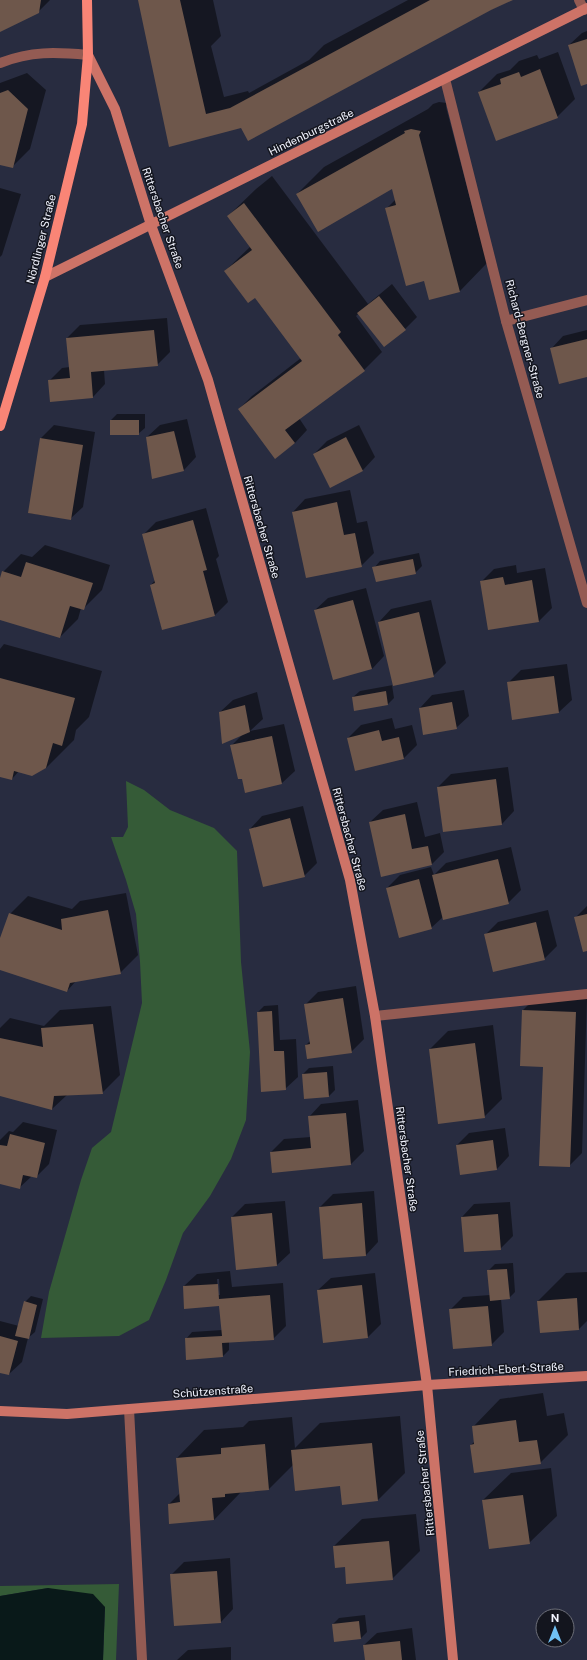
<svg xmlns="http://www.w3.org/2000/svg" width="587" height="1660" font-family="'Public Sans',sans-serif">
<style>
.green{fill:#355b37}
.water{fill:#091919}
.shadow{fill:#0007;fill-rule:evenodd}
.building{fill:#6e574b}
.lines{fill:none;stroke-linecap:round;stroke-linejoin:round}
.lane{stroke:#945b53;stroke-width:10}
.street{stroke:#945b53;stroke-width:10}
.secondary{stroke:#cd7367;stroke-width:10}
.primary{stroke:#f98576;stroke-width:10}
.labels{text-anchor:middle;stroke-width:3;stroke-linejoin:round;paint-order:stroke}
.street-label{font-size:11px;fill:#f1f3fe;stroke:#13151e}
</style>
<rect width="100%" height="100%" fill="#282c40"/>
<path class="green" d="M126 781 144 790 170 810 214 828 237 851 241 962 250 1052 246 1120 231 1159 210 1196 183 1233 166 1280 149 1320 119 1336 41 1338 49 1292 81 1180 92 1148 111 1132 142 1003 140 962 136 914 126 880 111 837H123L128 827Z
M119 1584 116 1660H103L105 1607 48 1588 0 1596V1586Z"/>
<path class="water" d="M48 1588 93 1594 105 1607 103 1660H0V1596Z"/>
<path class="shadow" d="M0 0H50L38 12 0 31Z
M139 0H213L221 36 211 46 224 97 248 91 249 93 309 60 324 45 408 0H511L241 127 170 146Z
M587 31V83L569 45 582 33Z
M558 52 575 99 557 117 479 92 497 74 510 70 519 61 537 55 539 59Z
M27 73 46 90 30 149 12 167 0 164V83Z
M439 102 447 103 446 107 487 263 460 291 430 299 425 280 386 209 396 199 393 188 297 194 324 167 428 109 433 104Z
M272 176 368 304 392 284 417 317 405 329 359 313 356 316 382 352 364 370 299 418 307 430 295 443 275 457 239 409 252 396 301 358 255 297 225 271 251 246 228 216 256 189Z
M0 188 21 194 2 255 0 257Z
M167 318 170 352 157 365 104 370 105 384 93 397 49 381 62 368 70 367 67 338 80 325Z
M587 330V376L551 349 563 336Z
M117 414H145V428L138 434 111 420Z
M187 419 196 457 184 470 147 437 160 425Z
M54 425 95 432 83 507 70 519 29 513 41 438Z
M359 425 375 457 363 470 331 486 314 454 327 441Z
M350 490 357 523 367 521 374 553 361 566 293 512 305 499Z
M206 508 219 556 216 559 228 602 215 615 162 629 151 585 155 580 143 535 156 522Z
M45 545 110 565 102 590 84 608H81L78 619 60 637 0 619V582L3 572 21 554 32 557Z
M419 553 422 566 415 573 374 568 380 561Z
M516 565 517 573 545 568 552 608 539 621 489 629 481 582 494 569Z
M366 588 384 656 372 669 315 610 328 598Z
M431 600 446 663 433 676 379 622 391 609Z
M4 644 102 671 89 717 76 730 74 740 46 768 19 771 12 779 0 776V649Z
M567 664 572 700 559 712 513 719 508 683 521 670Z
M392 685 394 698 388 704 353 697 360 691 393 685Z
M464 690 469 716 456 728 420 708 432 695Z
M257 692 263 719 250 731 284 724 295 771 282 783 232 745 242 735 220 712 233 700Z
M392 718 395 729 412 725 417 745 404 758 356 769 348 738 361 725Z
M508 767 514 811 502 824 438 787 451 774Z
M417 802 425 837 440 833 444 852 431 865 370 822 383 810Z
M303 806 317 863 304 876 250 829 262 816Z
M511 847 521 890 508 903 443 917 431 928 387 888 400 875 431 867 434 875 446 863Z
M126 893 138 955 120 973 76 981 67 991 0 969V942L10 914 28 896 72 909 80 901Z
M587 906V950L576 917Z
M548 910 557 946 544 959 485 935 498 922Z
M356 986 364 1039 351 1052 306 1045 311 1040 305 1005 318 992Z
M536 997 587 999 582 1153 569 1166 544 1066 523 1010Z
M278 1005 280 1040 296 1039 298 1077 285 1089 258 1012 264 1006Z
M111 1006 120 1075 102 1093 67 1095 52 1109 0 1095V1028L10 1018 44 1026 60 1010Z
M493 1025 502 1099 484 1117 430 1049 448 1031Z
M333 1066 335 1090 329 1096 303 1074 309 1068Z
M358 1100 364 1151 351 1164 273 1172 271 1152 284 1139 311 1137 309 1117 321 1104Z
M23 1122 57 1130 49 1164 36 1177 32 1176 19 1188 0 1183V1140L9 1131 13 1132Z
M505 1128 509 1156 497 1169 457 1145 469 1133Z
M374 1191 378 1242 366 1255 320 1207 333 1194Z
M285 1201 290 1253 277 1265 232 1217 245 1204Z
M510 1202 513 1236 500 1249 462 1217 474 1204Z
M513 1263 515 1292 509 1298 501 1299 504 1332 491 1345 450 1310 463 1297 490 1295 488 1271 495 1264Z
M230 1271 232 1287 283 1283 286 1326 273 1339 229 1342V1350L223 1356 186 1339 192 1332 222 1330 220 1305 184 1286 197 1274ZM217 1279H219L220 1295H218Z
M587 1272V1321L579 1329 541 1332 538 1301 566 1273Z
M375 1273 381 1324 368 1337 324 1342 318 1290 331 1278Z
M31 1296 43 1299 35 1332 28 1338 22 1362 9 1374 0 1372V1321L19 1326 25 1302Z
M543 1393 547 1416 564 1413 568 1435 540 1463 471 1445 475 1441 473 1427 500 1399Z
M400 1416 405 1473 378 1500 294 1464 269 1489 241 1492 214 1520 169 1504 180 1493 177 1458 204 1430 243 1427 249 1421 292 1417 295 1448 320 1423Z
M551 1468 557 1516 529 1543 483 1500 511 1473Z
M416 1514 420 1551 392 1579 346 1566 334 1546 362 1519Z
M230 1558 233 1609 221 1622 171 1575 184 1562Z
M365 1615 367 1632 361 1638 333 1624 339 1618Z
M412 1628 416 1660H366L364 1645 377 1633Z
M231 1647V1660H177L188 1650Z"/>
<path class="building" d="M0 0H41L39 13 0 32Z
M138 0H180L206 114 230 108 430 0H513L491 10 248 141 241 128 169 147Z
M587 39V84L581 86 568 45Z
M540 69 558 118 496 141 478 92 501 84 500 79 519 72 521 77Z
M8 90 28 109 13 168 0 165V93Z
M411 129 421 131 419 135 460 292 429 300 424 281 406 286 385 208 396 205 392 189 318 232 296 194 405 133 404 131Z
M244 203 341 332 338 335 365 371 285 430 295 443 275 459 238 409 302 361 255 298 248 303 224 271 252 250 227 216Z
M379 296 406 330 384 347 357 313Z
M154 330 158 366 91 372 93 398 50 402 48 380 70 378 66 338Z
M587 339V377L559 384 550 348Z
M110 420H139V435H110Z
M174 431 184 471 152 479 146 437Z
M346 437 363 471 330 488 313 454Z
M40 438 83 445 71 520 28 513Z
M337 502 344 535 355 533 362 567 306 578 292 512Z
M193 520 207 570 203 571 215 616 162 630 150 585 155 583 142 534Z
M413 559 416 574 376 582 372 567Z
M26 562 93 583 84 610 70 606 60 638 0 620V578L2 571 21 577Z
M503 577 505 585 532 580 539 622 488 630 480 581Z
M353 600 372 669 333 680 314 610Z
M419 612 434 677 393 686 378 622Z
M554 676 559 713 512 720 507 682Z
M0 678 75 698 62 746 53 743 46 768 32 776 14 771 12 780 0 777Z
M386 691 388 705 354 711 352 697Z
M452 702 457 729 423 735 419 708Z
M245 705 250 732 222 744 219 712Z
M379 730 382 741 399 737 404 759 355 771 347 738Z
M272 736 282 784 245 793 242 779H238L230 745Z
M496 779 502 825 443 832 437 787Z
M405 814 412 849 428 846 432 865 381 877 369 822Z
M290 818 305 877 263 887 249 829Z
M498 859 509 904 443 920 432 875Z
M419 879 432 929 399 938 386 888Z
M108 910 121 974 70 983 67 992 0 970V938L9 913 62 930 61 919Z
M587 914V951L583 952 574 917Z
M536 922 545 960 493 972 484 934Z
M343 998 352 1053 307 1059 305 1045 310 1044 304 1004Z
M522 1010 576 1012 570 1167 539 1166 543 1067 520 1066Z
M272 1011 274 1051H284L286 1090 261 1092 257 1012Z
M93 1024 103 1094 54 1096 52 1110 0 1096V1038L43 1047 41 1028Z
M475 1043 485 1118 438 1124 429 1049Z
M327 1072 329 1097 304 1099 302 1074Z
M346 1113 351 1165 272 1173 270 1152 311 1148 308 1116Z
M10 1134 45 1143 37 1178 23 1175 20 1189 0 1184V1145L7 1146Z
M493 1140 497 1170 460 1175 456 1145Z
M362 1203 366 1256 323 1259 319 1207Z
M272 1213 277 1266 236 1270 231 1217Z
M498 1214 501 1250 464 1252 461 1217Z
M507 1269 510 1299 490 1301 487 1270Z
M218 1284 219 1299 270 1295 274 1340 222 1343 223 1357 186 1360 185 1338 222 1336 219 1306 184 1309 183 1286Z
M362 1285 368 1338 323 1343 317 1290Z
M577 1298 579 1330 540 1333 537 1301Z
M24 1301 37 1305 29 1339 15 1336Z
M488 1306 492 1346 453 1349 449 1309Z
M0 1336 18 1341 9 1375 0 1373Z
M516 1420 519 1442 537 1440 541 1464 474 1473 470 1445 474 1444 472 1426Z
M372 1443 378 1501 342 1505 340 1486 295 1491 291 1450Z
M265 1444 269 1490 225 1494V1497L212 1498 214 1520 169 1524 168 1504 180 1502 176 1458 221 1454V1448Z
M523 1495 530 1544 489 1549 482 1500Z
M389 1541 393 1580 346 1584 345 1567 335 1568 333 1546Z
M217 1571 221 1623 174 1626 170 1574Z
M359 1621 361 1639 334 1642 332 1624Z
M400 1641 402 1660H365L363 1645Z"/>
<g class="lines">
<path class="lane" d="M506 321 587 603
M375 1016 587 994
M129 1409 142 1660"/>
<path class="street" d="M579 0 584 10
M0 63C31 51 55 52 88 55
M445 79 506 321 587 300"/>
<path class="secondary" d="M88 55 115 109 151 225 208 380 350 880 375 1016 427 1385 453 1660
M45 277 587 8
M0 1411 67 1414 427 1385 587 1376"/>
<path class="primary" d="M0 426 45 277 82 124 88 55 87 0"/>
</g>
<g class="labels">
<g class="street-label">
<text transform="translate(311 132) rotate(-26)" y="4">Hindenburgstraße</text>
<text transform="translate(163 218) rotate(71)" y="4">Rittersbacher Straße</text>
<text transform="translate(41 239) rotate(-76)" y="4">Nördlinger Straße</text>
<text transform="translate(525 339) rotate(75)" y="4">Richard-Bergner-Straße</text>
<text transform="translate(262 527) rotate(74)" y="4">Rittersbacher Straße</text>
<text transform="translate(350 839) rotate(75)" y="4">Rittersbacher Straße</text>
<text transform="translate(407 1159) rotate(82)" y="4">Rittersbacher Straße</text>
<text transform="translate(506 1369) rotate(-3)" y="4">Friedrich-Ebert-Straße</text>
<text transform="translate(213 1391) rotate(-4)" y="4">Schützenstraße</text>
<text transform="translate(425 1483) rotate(-96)" y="4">Rittersbacher Straße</text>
</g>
</g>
<g transform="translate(555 1628)"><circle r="19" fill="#13151e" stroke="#6c6e78"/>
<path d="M0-3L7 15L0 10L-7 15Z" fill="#70c1f4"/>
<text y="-6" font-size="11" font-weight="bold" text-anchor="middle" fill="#f1f3fe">N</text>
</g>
</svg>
